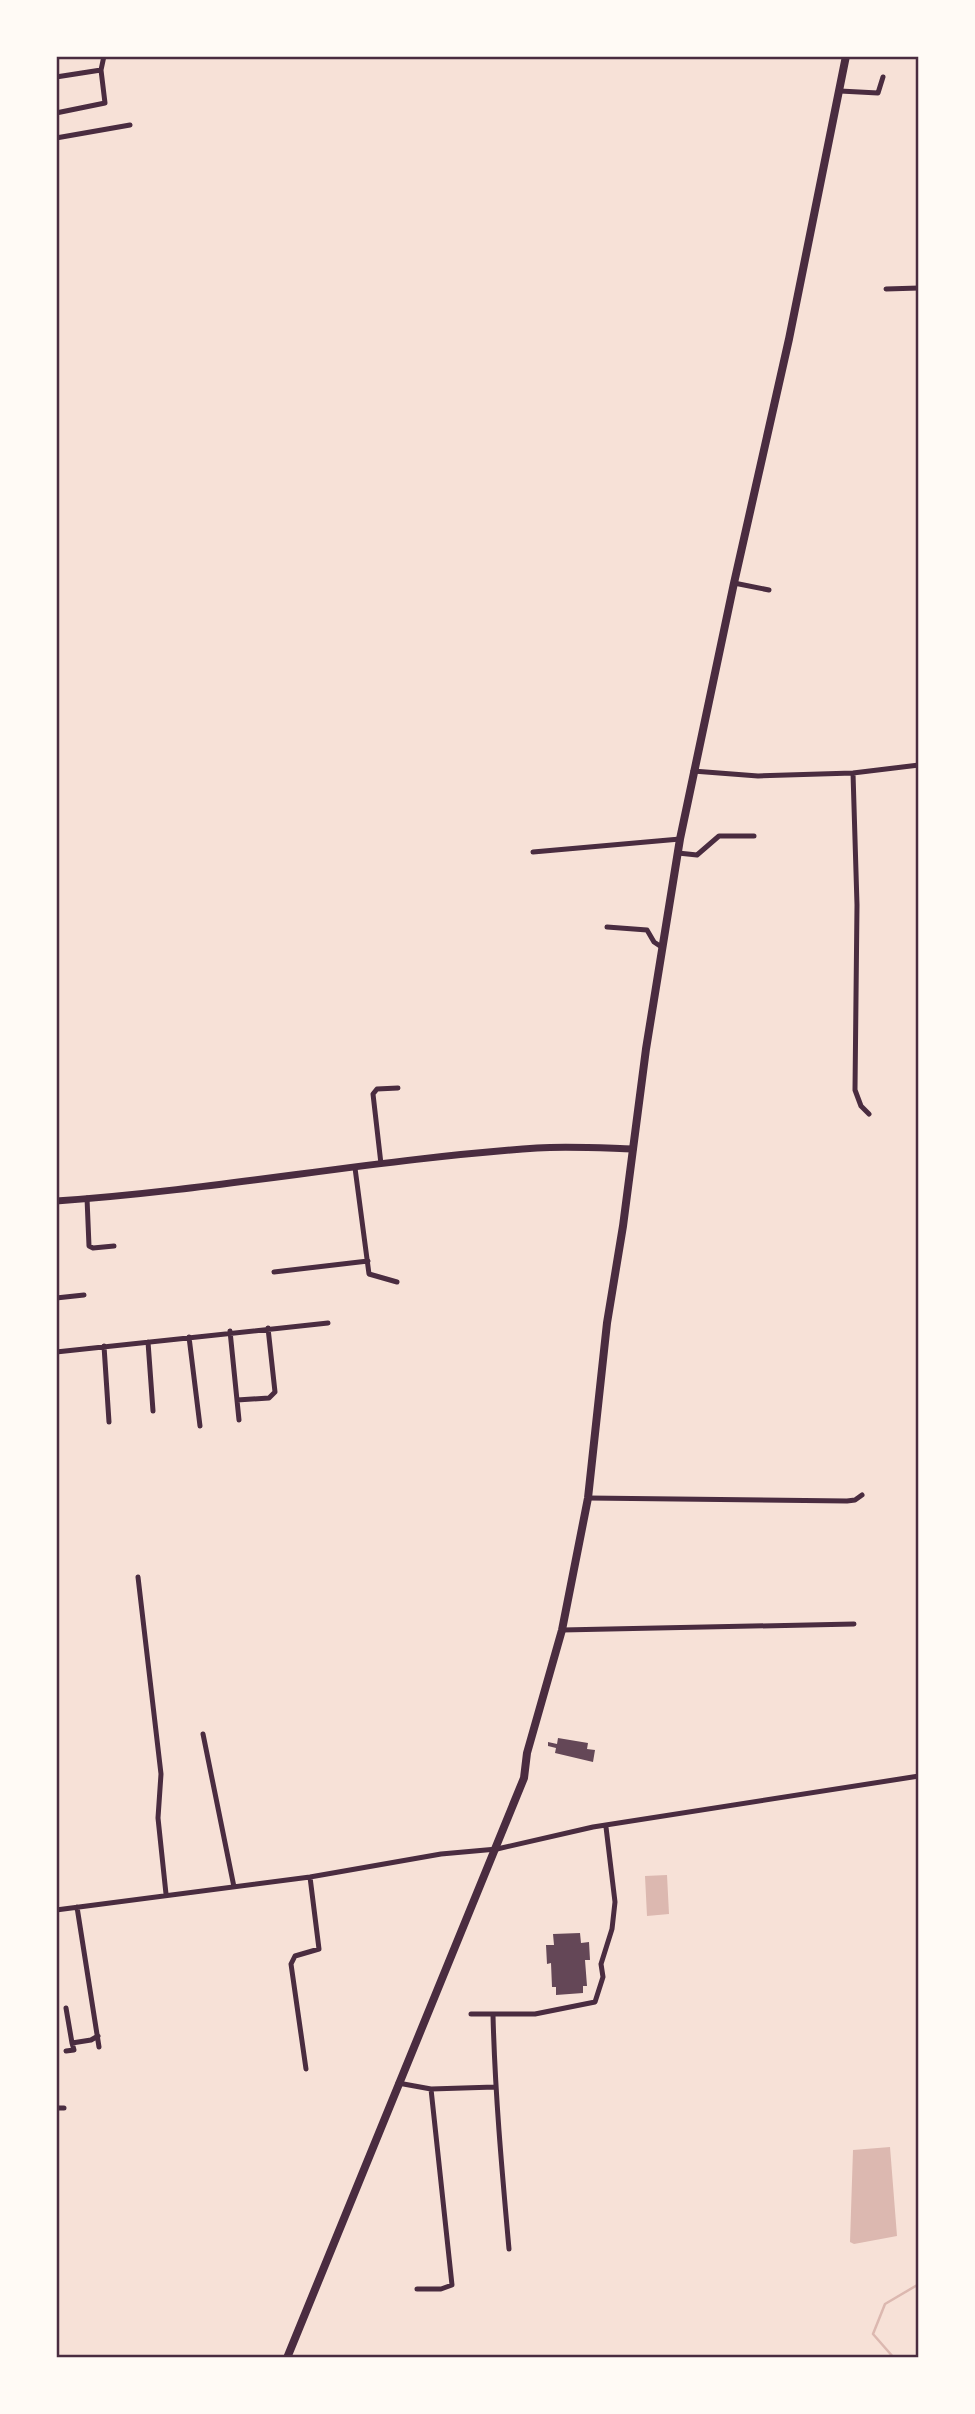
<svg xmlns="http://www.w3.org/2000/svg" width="975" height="2414" font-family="'Space Grotesk',sans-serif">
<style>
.water{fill:#dcb8b0}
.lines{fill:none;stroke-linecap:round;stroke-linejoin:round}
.stream{stroke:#dcb8b0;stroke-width:2.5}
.building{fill:#644757}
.minor{stroke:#4a2c40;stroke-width:5}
.tertiary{stroke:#4a2c40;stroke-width:7}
.secondary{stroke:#4a2c40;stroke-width:8}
.neatline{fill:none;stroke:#4a2c40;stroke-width:2.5}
</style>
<rect width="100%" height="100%" fill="#f7e1d7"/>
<path class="water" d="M667 1875 669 1914 647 1916 645 1876Z
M890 2147 897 2236 854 2244 850 2242 853 2150Z"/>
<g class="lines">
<path class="stream" d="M894 2358 873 2334 885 2304 919 2284"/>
</g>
<path class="building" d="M558 1738 588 1743 587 1749 595 1750 593 1762 555 1753 556 1748 548 1746V1742L557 1744Z
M580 1933 581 1943 589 1942 590 1960H585L587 1986H583V1993L556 1995V1987H552L551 1963 547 1964 546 1945H554L553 1934Z"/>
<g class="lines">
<path class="minor" d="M56 77 101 70
M840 91 878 93 883 77
M56 113 105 103 101 70 104 56
M56 138 130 125
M886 289 919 288
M734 583 769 590
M693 771 758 776 853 773 919 765
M853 773 857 905 855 1090 861 1106 869 1114
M533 852 680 839
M678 853 697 855 719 836H754
M607 927 647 930 654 942 663 948
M381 1164 373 1094 377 1089 398 1088
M355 1168 369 1274 397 1282
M87 1198 89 1246 93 1248 114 1246
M274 1272 368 1261
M56 1298 84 1295
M230 1331 239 1420
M189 1337 200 1426
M148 1342 153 1411
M104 1346 109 1422
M56 1352 328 1323
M237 1400 269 1398 275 1392 268 1328
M588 1498 847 1501 855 1500 862 1495
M138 1577 161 1774 158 1818 166 1894
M562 1630 854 1624
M203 1734 234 1887
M77 1907 99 2047
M56 1910 310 1877 441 1854 497 1849 593 1827 919 1776
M66 2008 72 2043
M471 2014H535L595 2002 603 1977 601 1964 612 1929 615 1902 606 1827
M493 2015C495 2094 502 2171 509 2249
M66 2051 74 2050 72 2043 91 2040 98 2036
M306 2069 291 1964 295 1956 319 1949 310 1877
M398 2083 431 2089 495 2087
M56 2108H64
M417 2289H441L452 2285 431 2089"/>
<path class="tertiary" d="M56 1201C217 1190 376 1159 537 1148 569 1146 601 1148 633 1149"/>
<path class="secondary" d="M287 2358 524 1778 527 1753 562 1630 588 1498 607 1323 623 1226 646 1049 680 839 734 583 789 339 846 56"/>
</g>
<rect width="975" height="2414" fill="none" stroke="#fffaf5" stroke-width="116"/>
<rect x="58" y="58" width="859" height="2298" class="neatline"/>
</svg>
